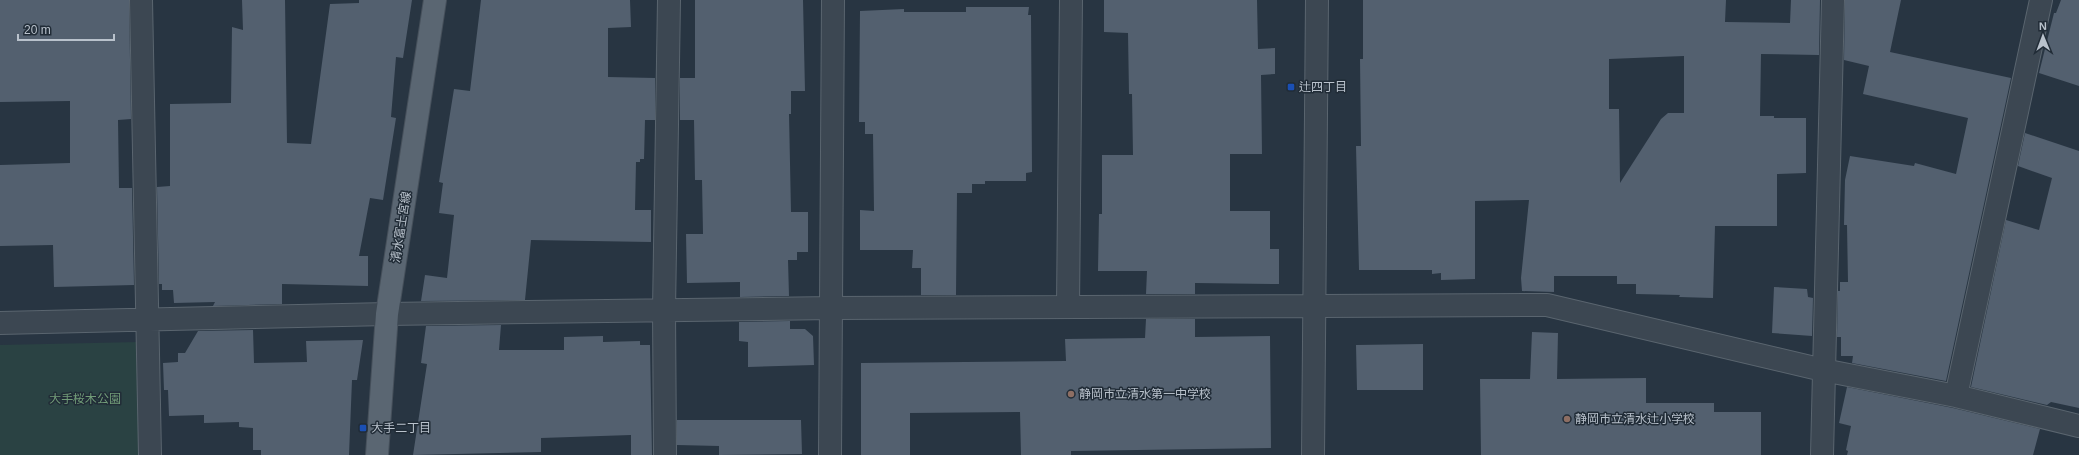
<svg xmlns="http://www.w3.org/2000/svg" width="2079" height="455" font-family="Helvetica,'Noto Sans JP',sans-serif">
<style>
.green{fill:#2a4243}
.building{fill:#53606f;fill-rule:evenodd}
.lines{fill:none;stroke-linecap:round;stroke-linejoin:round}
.minor-casing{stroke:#5a656f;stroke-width:24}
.major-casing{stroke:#46505b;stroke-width:24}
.minor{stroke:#3c4752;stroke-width:22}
.major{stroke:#5a6672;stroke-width:22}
.transit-dot{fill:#1a4fb4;stroke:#212c37;stroke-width:1.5}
.education-dot{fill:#8d6e63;stroke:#212c37;stroke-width:1.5}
.labels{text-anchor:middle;stroke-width:3;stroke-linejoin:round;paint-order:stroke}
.poi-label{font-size:12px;fill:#b9c2cc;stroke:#212c37;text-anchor:start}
.street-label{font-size:12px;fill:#b9c2cc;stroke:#212c37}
.park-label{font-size:12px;fill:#719c78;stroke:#212c37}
</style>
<rect width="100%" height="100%" fill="#283542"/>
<path class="green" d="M139 342 144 455H0V345Z"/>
<path class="building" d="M0 0H129L131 119 118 120 119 188H132L134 285 54 287 53 245 0 246V165L70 163V101L0 102Z
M242 0H285L287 143 311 144 330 4 359 3V0H412L403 58 396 57 391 117 396 118 383 200 370 198 359 256H368V286L282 284V304L213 306 215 302 174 303 173 290H162V284H159L157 187 170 186V104L231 103 232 27 243 30Z
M481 0H630L631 27 608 28V77L655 78V120H645L644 159H640V162H636L635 210H651V242L531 240 525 300 421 301 425 275 447 278 454 215 439 213 443 183 439 182 454 89 470 91Z
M695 0H803L805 91H791V114H789L791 212H808V252H797V260H788L789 296 740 297V282L687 283 686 234H703L702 180H695L694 120H680V78H695Z
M1104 0H1257L1258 49 1275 48V74L1261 75 1262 154H1230V211H1270V249H1279V284L1195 283V294H1146L1147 271H1098L1099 214H1102V155H1133L1132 94H1129L1128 33 1104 32Z
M1363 0H1726L1725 22 1790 23 1791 0H1820L1819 55 1761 54 1760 116H1774V118H1806V173L1777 174V226H1715L1713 298 1679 297 1680 295 1636 294V284H1617V276H1554V292L1522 291 1521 278 1529 200 1475 201V279L1441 280V273L1432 274V270H1359L1356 146H1361L1360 59H1363ZM1684 56V113H1668L1661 119 1620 183 1619 109H1609V59Z
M1845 0H1901L1890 52 2011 78 1946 381 1852 363 1853 356H1841V337H1837L1838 291H1840V282H1848L1847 225H1844L1845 180 1850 156 1914 166 1915 163 1956 174 1968 118 1863 94 1869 66 1844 60Z
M2061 0H2079V86L2039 73 2054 13H2056Z
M966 7H1029L1028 15H1031L1032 172 1026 173V181H985V184H972V193H957L956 295H921V268H912L913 250H860V210L874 211 873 134H865V122H859L860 11 904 9V12H966Z
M2025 133 2079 151V408L2051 402 2047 405 1971 387 2006 220 2039 230 2052 178 2018 166Z
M1774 287 1807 289 1808 297 1813 298 1812 336 1772 333Z
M1146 319H1195V337L1270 336 1271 448 1071 451V455H1021L1020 412 910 413V455H861V363L1066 361 1065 339 1145 338Z
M790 321V329H805L813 336 814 365 748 367V342L739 341V322Z
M501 325 499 350H564V337L603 336V342L640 341V345H650L652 455H631V435L541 438V452L413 455 427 364 421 363 426 326Z
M253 330 254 363 307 362 306 341 363 340 357 380H352L349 455H261V450H253V428L239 427V422L204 423V415L169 416 168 390H164L163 363 178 362V353H185L198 331Z
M1532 332 1558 333 1557 379 1646 378V403H1714V412H1761V455H1481L1480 379H1530Z
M1423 344V390H1357L1356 345Z
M1847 387 1953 408 2040 429 2033 455H1847L1848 451 1846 450 1851 426 1839 423Z
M677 420H801L802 454 719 455V446L677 445Z"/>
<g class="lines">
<g class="minor-casing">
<path id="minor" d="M141 0 150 455
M1068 306 1071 0
M0 323 387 314 832 308 1547 305 1823 370 1956 396 2079 426
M1956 396 2041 0
M665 455 664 310 669 0
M830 455 833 0
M1313 455 1317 0
M1822 455 1833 0"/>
</g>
<g class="major-casing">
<path id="major" d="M377 455 387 314 435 0"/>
</g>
<use href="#minor" class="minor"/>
<use href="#major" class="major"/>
</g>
<g class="transit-dot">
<rect x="1287" y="83" width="8" height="8" rx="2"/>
<rect x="359" y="424" width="8" height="8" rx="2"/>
</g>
<g class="education-dot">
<circle cx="1071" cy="394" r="4"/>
<circle cx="1567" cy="419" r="4"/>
</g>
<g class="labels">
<g class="poi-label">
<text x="1299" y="91">辻四丁目</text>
<text x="1079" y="398">静岡市立清水第一中学校</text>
<text x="1575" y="423">静岡市立清水辻小学校</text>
<text x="371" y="432">大手二丁目</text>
</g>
<g class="street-label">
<text transform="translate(401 227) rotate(-81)" y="4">清水富士宮線</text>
</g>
<g class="park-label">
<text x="85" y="403">大手桜木公園</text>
</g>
</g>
<g transform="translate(2043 36) rotate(359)" stroke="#212c37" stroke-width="3" paint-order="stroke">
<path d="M0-3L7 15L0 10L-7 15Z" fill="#b9c2cc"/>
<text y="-6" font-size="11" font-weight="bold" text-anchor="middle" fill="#b9c2cc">N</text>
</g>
<path d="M18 34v6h96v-6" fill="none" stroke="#b9c2cc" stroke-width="2"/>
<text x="24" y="34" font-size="12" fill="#b9c2cc" stroke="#212c37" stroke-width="3" paint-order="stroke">20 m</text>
</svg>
